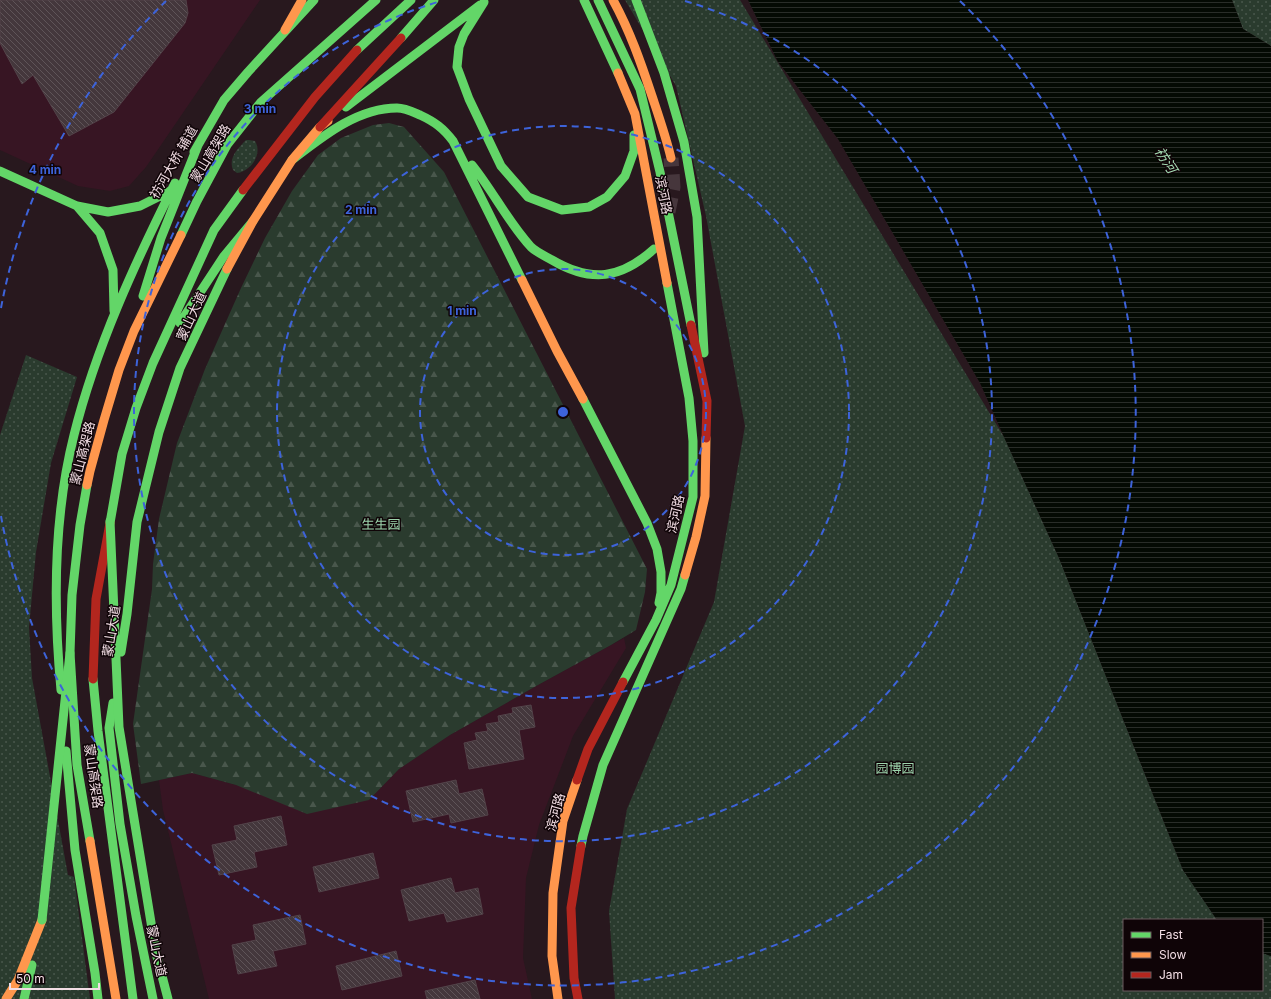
<svg xmlns="http://www.w3.org/2000/svg" width="1271" height="999" font-family="Inter,'Noto Sans SC',sans-serif">
<style>
.built{fill:#371523}
.forest{fill:url(#forest-firs)}
.park{fill:url(#park-dots)}
.water{fill:url(#water-rules)}
.building{fill:url(#building-back-hatch);stroke:#524349}
.lines{fill:none;stroke-linecap:round;stroke-linejoin:round}
.primary-tunnel{stroke:#46363c;stroke-width:15;stroke-dasharray:15 8;stroke-linecap:butt}
.fast{stroke:#63d668;stroke-width:9}
.slow{stroke:#ff974d;stroke-width:9}
.jam{stroke:#b3261e;stroke-width:9}
.fast-bridge{stroke:#63d668;stroke-width:9}
.ring{fill:none;stroke:#3d63da;stroke-width:2;stroke-dasharray:7 5}
.labels{text-anchor:middle;stroke-width:3;stroke-linejoin:round;paint-order:stroke}
.street-label{font-size:13px;fill:#f2dde4;stroke:#0f0407}
.park-label{font-size:13px;fill:#9dd4ac;stroke:#0f0407}
.water-label{font-size:14px;font-style:italic;fill:#a5dcb4;stroke:#0f0407}
.centre{fill:#3d63da;stroke:#0f0407;stroke-width:2}
.ring-label{font-size:12px;text-anchor:middle;font-weight:bold;fill:#3d63da;stroke:#0f0407;stroke-width:3;stroke-linejoin:round;paint-order:stroke}
</style>
<defs>
<pattern id="forest-firs" width="22" height="20" patternUnits="userSpaceOnUse"><rect width="22" height="20" fill="#2a3b2e"/><path d="M5 1l3.5 6h-7zM16 11l3.5 6h-7z" fill="#49574c"/></pattern>
<pattern id="park-dots" width="8" height="8" patternUnits="userSpaceOnUse"><rect width="8" height="8" fill="#2a3b2e"/><path d="M2 2h.1M6 6h.1" fill="none" stroke="#49574c" stroke-width="1.8" stroke-linecap="round"/></pattern>
<pattern id="water-rules" width="6" height="5" patternUnits="userSpaceOnUse"><rect width="6" height="5" fill="#040a03"/><path d="M0 2.5h6" fill="none" stroke="#292d28"/></pattern>
<pattern id="building-back-hatch" width="6" height="6" patternUnits="userSpaceOnUse"><rect width="6" height="6" fill="#44373c"/><path d="M-1 5l2 2M0 0l6 6M5-1l2 2" fill="none" stroke="#5f5458"/></pattern>
</defs>
<rect width="100%" height="100%" fill="#28181e"/>
<path class="built" d="M0 0H260L146 167 129 186 110 191 78 186 0 150Z
M624 638 626 648 573 736 539 825 526 878 523 958 532 999H209L163 810 159 780 192 773 236 785 369 800 399 769 450 735 538 685Z"/>
<path class="forest" d="M389 123 404 127 444 172 647 569 645 592 636 630 611 645 538 685 450 735 399 769 369 800 307 814 236 785 192 773 141 784 133 724 152 589 153 564 159 519 177 443 205 369 241 288 265 238 292 191 318 155 341 138 373 125Z"/>
<path class="park" d="M625 0H740L1004 437 1059 558 1183 870 1217 920H1124V990H1262V953L1271 956V999H615L609 911 627 809 714 602 745 426 706 216 676 86Z
M1232 0H1271V46L1243 29Z
M246 140H249L255 141C263 154 251 171 237 173L233 170C228 158 238 148 246 140Z
M26 355 77 377 51 463 36 552 29 627 32 678 68 875 74 877 90 999H0V435Z"/>
<path class="water" d="M748 0H1232L1243 29 1271 46V956L1262 953V920H1217L1183 870 1059 558 1004 437 980 383 838 139 778 62Z"/>
<path class="building" d="M0 0H186L188 13 185 23 114 112 69 136 33 75 22 84 0 43Z
M531 705 535 727 519 730 524 759 469 769 464 743 477 740 475 733 488 731 486 724 499 722 498 716 513 713 512 708Z
M456 780 459 794 482 789 488 815 451 823 449 814 413 822 406 791Z
M281 816 287 845 254 852 257 867 219 875 212 845 237 840 234 826Z
M373 853 379 878 319 892 313 867Z
M451 878 455 893 478 888 483 914 447 922 444 913 409 921 401 890Z
M300 915 306 944 273 951 277 966 238 974 232 945 256 940 253 925Z
M396 951 402 976 342 990 336 966Z
M475 980 480 999H427L425 991Z"/>
<g class="lines">
<path class="primary-tunnel" d="M668 212 673 187 671 158"/>
<path class="fast" d="M584 0 618 73
M598 0 640 89 660 172 691 325
M636 0 664 73 684 142 697 217 704 353
M484 2 464 34 459 47 457 67 469 99 501 166 528 197 562 210 589 207 607 197 625 176 634 151V135
M401 38 434 0
M357 50 411 0
M346 107 480 5
M194 152 224 100 248 72 314 0
M292 160C322 137 357 108 397 108 405 108 413 112 420 115 435 122 443 128 453 141L522 280
M472 165C493 191 508 222 531 247 536 252 545 256 552 260 591 283 621 279 654 249
M0 171 77 206 108 212 140 206 170 191
M77 206 100 233 113 270 114 311
M181 235 197 201 227 145 261 102 376 0
M143 296 161 238 198 145
M180 323 224 256 253 221
M583 399 647 523 657 549 661 572V593L659 603
M87 485 80 525 72 595 70 653 77 765 90 841
M110 523 122 454 136 408 153 363 214 230 243 190
M121 652 127 614 137 522 159 432 180 368 227 269
M93 679 98 731 133 999
M623 682 656 620 671 585 693 497V441L689 398 667 283
M61 690C53 605 53 518 74 435 96 347 135 263 175 183
M113 703 109 728 120 824 136 916 153 999
M66 751 75 850 95 973 98 999
M581 846 583 836 603 765 681 589 685 575
M24 999 32 965"/>
<path class="slow" d="M613 0C630 31 641 63 652 96 659 117 666 137 671 158
M285 30 302 0
M618 73 635 114 667 283
M227 269 253 221 292 160 320 127 328 121
M522 280 557 351 583 399
M87 485 90 471 104 420 119 370 134 331 181 235
M685 575 696 537 705 496 706 438
M90 841 116 999
M6 999 18 980 42 920
M558 999 552 956 553 893 563 821 577 780"/>
<path class="jam" d="M320 127 401 38
M243 190 315 97 357 50
M691 325 707 401 706 438
M93 679 96 599 110 523
M577 780 588 749 623 682
M578 999 574 978 571 908 581 846"/>
<path class="fast-bridge" d="M110 521 119 727 156 953 168 999
M42 920 70 653"/>
</g>
<g class="ring">
<circle cx="563" cy="412" r="143"/>
<circle cx="563" cy="412" r="286"/>
<path d="M685 1A429 429 0 1 1 441 1"/>
<path d="M1 308A572 572 0 0 1 166 1M960 1A572 572 0 1 1 1 516"/>
</g>
<g class="labels">
<g class="street-label">
<text transform="translate(210 153) rotate(-59)" y="5">蒙山高架路</text>
<text transform="translate(173 162) rotate(-60)" y="5">祊河大桥 辅道</text>
<text transform="translate(664 195) rotate(79)" y="5">滨河路</text>
<text transform="translate(191 316) rotate(-65)" y="5">蒙山大道</text>
<text transform="translate(82 453) rotate(-76)" y="5">蒙山高架路</text>
<text transform="translate(675 514) rotate(-77)" y="5">滨河路</text>
<text transform="translate(111 631) rotate(-81)" y="5">蒙山大道</text>
<text transform="translate(94 776) rotate(82)" y="5">蒙山高架路</text>
<text transform="translate(555 812) rotate(-75)" y="5">滨河路</text>
<text transform="translate(157 951) rotate(78)" y="5">蒙山大道</text>
</g>
<g class="park-label">
<text x="381" y="529">生生园</text>
<text x="895" y="773">园博园</text>
</g>
<g class="water-label">
<text transform="translate(1166 160) rotate(57)" y="5">祊河</text>
</g>
</g>
<circle cx="563" cy="412" r="6" class="centre"/>
<g class="ring-label">
<text x="260" y="113">3 min</text>
<text x="45" y="174">4 min</text>
<text x="361" y="214">2 min</text>
<text x="462" y="315">1 min</text>
</g>
<rect x="1123" y="919" width="140" height="72" fill="#0f0407" stroke="#6a5b5f"/>
<rect x="1131" y="932" width="20" height="6" fill="#63d668" stroke="#6a5b5f"/>
<text x="1159" y="939" font-size="12" fill="#f2dde4">Fast</text>
<rect x="1131" y="952" width="20" height="6" fill="#ff974d" stroke="#6a5b5f"/>
<text x="1159" y="959" font-size="12" fill="#f2dde4">Slow</text>
<rect x="1131" y="972" width="20" height="6" fill="#b3261e" stroke="#6a5b5f"/>
<text x="1159" y="979" font-size="12" fill="#f2dde4">Jam</text>
<path d="M10 983v6h89v-6" fill="none" stroke="#f2dde4" stroke-width="2"/>
<text x="16" y="983" font-size="12" fill="#f2dde4" stroke="#0f0407" stroke-width="3" paint-order="stroke">50 m</text>
</svg>
